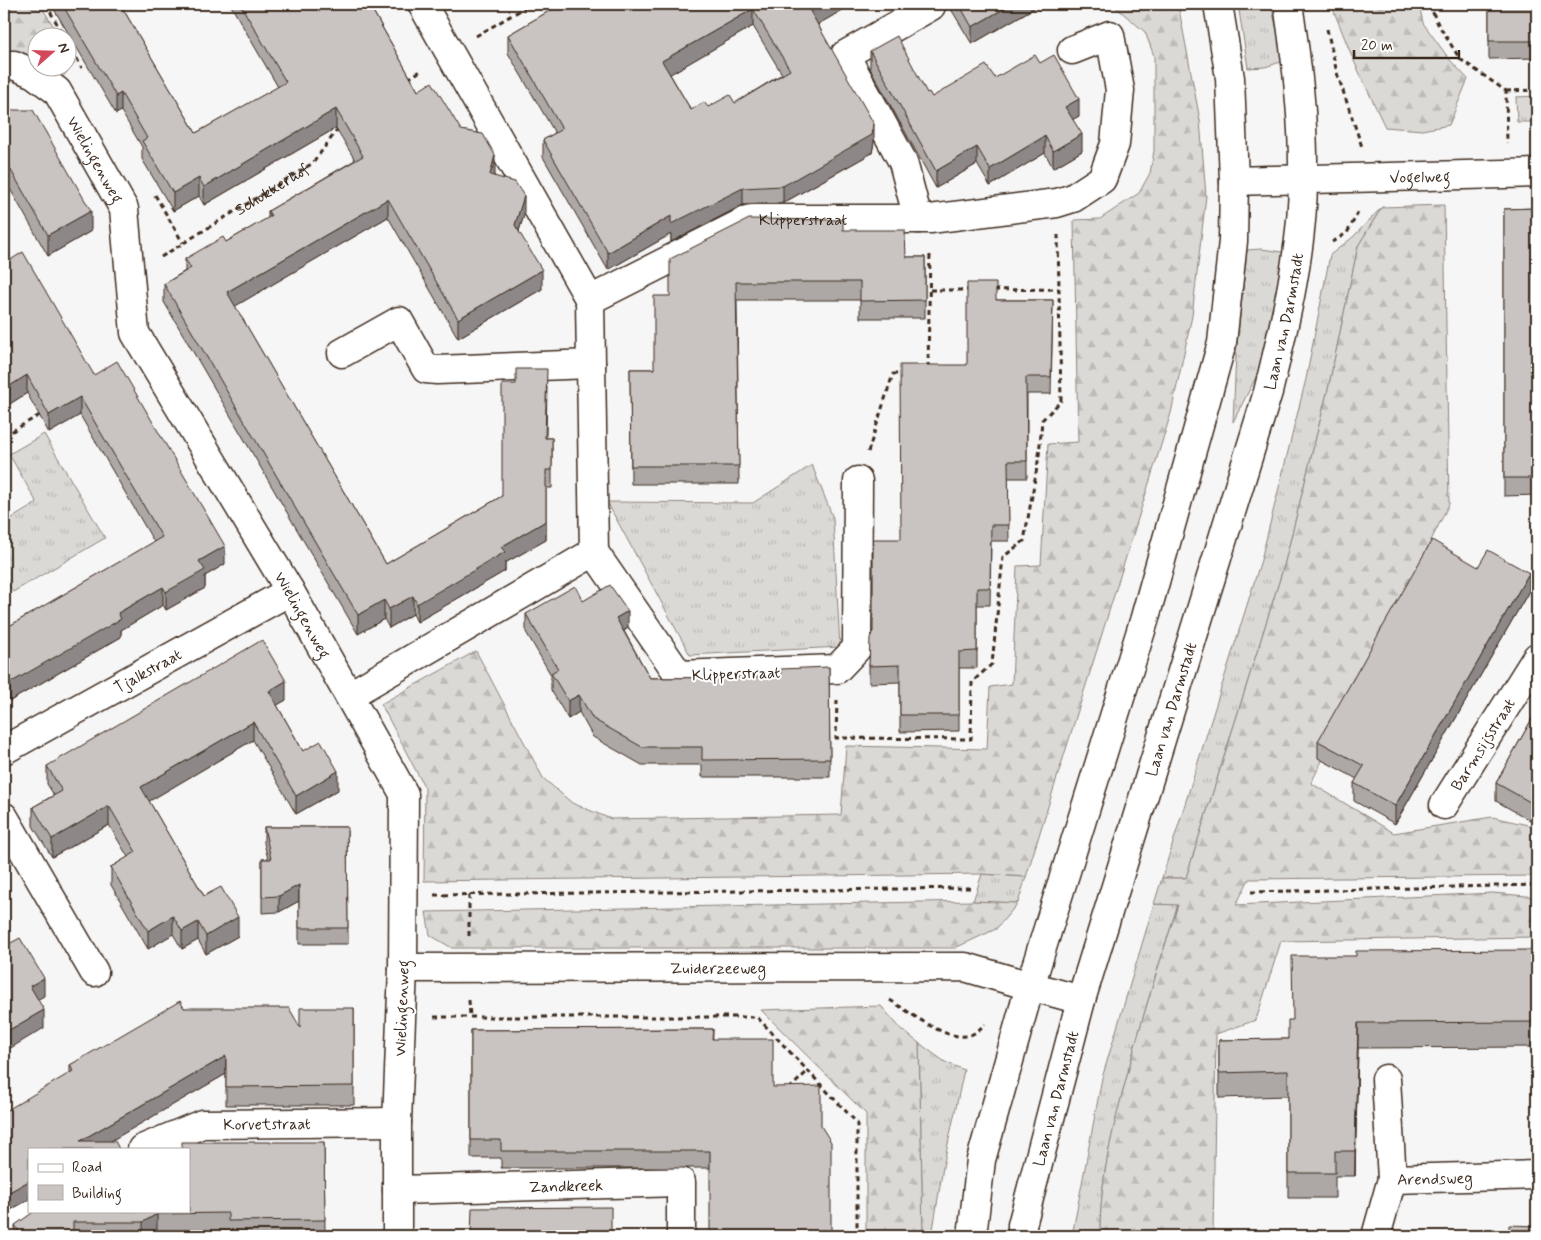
<svg xmlns="http://www.w3.org/2000/svg" width="1541" height="1240" font-family="Mynerve,sans-serif">
<style>
.grass{fill:url(#grass-tufts);stroke:#8b827a}
.forest{fill:url(#forest-firs);stroke:#8b827a}
.lines{fill:none;stroke-linecap:round;stroke-linejoin:round}
.street-casing{stroke:#3b2a1e;stroke-width:31}
.secondary-casing{stroke:#3b2a1e;stroke-width:31}
.path{stroke:#3b2a1e;stroke-width:3;stroke-dasharray:5 4;stroke-linecap:butt}
.street{stroke:#fff;stroke-width:28}
.secondary{stroke:#fff;stroke-width:28}
.wall{fill:#ada8a6;stroke:#3b2a1e;fill-rule:evenodd}
.shaded-wall{fill:#8d8887;stroke:#3b2a1e}
.building{fill:#c9c3c1;stroke:#3b2a1e;fill-rule:evenodd}
.labels{text-anchor:middle;stroke-width:4;stroke-linejoin:round;paint-order:stroke}
.street-label{font-size:16px;fill:#3b2a1e;stroke:#fff}
</style>
<defs>
<pattern id="grass-tufts" width="24" height="20" patternUnits="userSpaceOnUse" patternTransform="scale(1.25)"><rect width="24" height="20" fill="#dbd9d6"/><path d="M3 7l-1-3M5 7V3M7 7l1-3M15 17l-1-3M17 17v-4M19 17l1-3" fill="none" stroke="#bdbab7"/></pattern>
<pattern id="forest-firs" width="22" height="20" patternUnits="userSpaceOnUse" patternTransform="scale(1.25)"><rect width="22" height="20" fill="#dbd9d6"/><path d="M5 1l3.5 6h-7zM16 11l3.5 6h-7z" fill="#bdbab7"/></pattern>
</defs>
<rect width="100%" height="100%" fill="#f7f6f6"/>
<filter id="ink" filterUnits="userSpaceOnUse"><feTurbulence type="fractalNoise" baseFrequency=".02" numOctaves="2"/><feDisplacementMap in="SourceGraphic" scale="10" xChannelSelector="R" yChannelSelector="G"/><feConvolveMatrix kernelMatrix="1 2 1 2 8 2 1 2 1" color-interpolation-filters="sRGB"/></filter>
<g filter="url(#ink)">
<path class="grass" d="M1238 4H1271L1284 61 1265 67 1248 68Z
M1537 96V122H1517L1516 97Z
M1382 207 1358 246 1329 385 1284 566 1186 878H1162L1261 560 1306 379 1330 255 1353 237Z
M1262 249 1288 253 1274 321 1257 375 1233 422 1236 354 1247 250Z
M44 434 105 538 13 592 4 577V523L37 503 9 454Z
M812 465 833 518 840 647 690 655 607 502 753 503Z
M982 874 1026 877 1018 903 973 901Z
M1154 904H1178C1160 961 1142 1018 1127 1076 1112 1132 1100 1178 1100 1236H1072L1102 1078Z
M919 1043 945 1062 964 1070 943 1167 932 1236H923Z"/>
<path class="forest" d="M4 4H40L60 37 38 38 37 64 4 50Z
M1112 4H1178L1200 120 1206 196 1192 316 1171 413 1026 877 982 874 424 881 425 788 381 704 476 651 543 778 572 803 611 819 841 815 846 746 987 749 990 687 1012 684 1017 566 1041 565 1048 444 1078 442 1074 220 1100 219 1139 193 1150 173 1154 151V56L1145 32Z
M1331 4H1419L1423 23 1450 60 1468 79 1449 125 1422 130 1385 127 1353 59Z
M68 51 75 63 60 80 43 68H68Z
M1444 205 1449 504 1311 783 1394 833 1492 817 1537 827V876L1249 879 1236 905 1493 893 1537 897V937L1281 941 1256 1020 1216 1034 1213 1236H1100C1100 1178 1112 1132 1127 1076 1142 1018 1160 961 1178 905L1154 904 1162 878H1186L1284 566 1329 385 1358 246 1382 207Z
M973 901 1018 903 996 929 955 948H452L430 935 426 912Z
M881 1006 902 1030 919 1043 923 1236H866V1114L761 1010Z"/>
<g class="lines">
<g class="street-casing">
<g id="street">
<path d="M422 4 590 300"/>
<path id="s2" d="M4 65H14L34 74 57 91 124 209 135 333 290 591 404 794 403 968 397 1122V1236"/>
<path d="M918 219 903 162 845 55 931 6"/>
<path d="M342 353 399 321 426 369 437 370 591 364"/>
<path id="s3" d="M858 481 857 648 837 669 679 675 594 552 590 300 750 219H930L1057 203 1073 198 1102 179 1115 144 1120 90 1110 35 1072 50"/>
<path d="M350 695 594 552"/>
<path id="s4" d="M4 750 290 591"/>
<path id="s5" d="M1444 805 1537 657"/>
<path d="M4 817 94 972"/>
<path id="s6" d="M403 968 965 967 1030 986"/>
<path d="M1386 1079 1392 1179"/>
<path id="s7" d="M142 1149 202 1124 397 1122"/>
<path id="s8" d="M397 1190 681 1182V1236"/>
<path d="M6 1230 37 1211"/>
<path id="s9" d="M1376 1236 1392 1179 1537 1175"/>
</g>
</g>
<g class="secondary-casing">
<g id="secondary">
<path id="s10" d="M1234 181 1537 173"/>
<path d="M1030 986 1081 1000"/>
<path d="M972 1236 981 1160 1030 986 1144 621 1222 343 1233 241 1234 181 1230 78 1218 4"/>
<path id="s11" d="M1022 1236V1225L1081 1000 1268 392C1285 323 1303 250 1303 178 1304 119 1297 62 1288 4"/>
</g>
</g>
<g class="path">
<path d="M46 4 65 38"/>
<path d="M1429 4 1438 24 1460 59 1506 91 1507 143"/>
<path d="M1327 29 1337 73 1362 147"/>
<path d="M476 36 531 4"/>
<path d="M68 42 82 68"/>
<path d="M408 79 422 70"/>
<path d="M1506 91 1537 90"/>
<path d="M155 195 183 243"/>
<path d="M1332 242 1347 233 1359 211"/>
<path id="s1" d="M161 257 313 163 340 126"/>
<path d="M930 290H970"/>
<path d="M994 290 1059 289"/>
<path d="M928 368 930 252"/>
<path d="M4 436 43 413"/>
<path d="M868 452 893 374H903"/>
<path d="M837 700 836 738 971 739 972 682 992 664 1003 557 1024 541 1039 456 1042 420 1061 401 1058 235"/>
<path d="M1251 892 1537 885"/>
<path d="M434 895 971 888"/>
<path d="M469 895V936"/>
<path d="M469 1000 470 1017"/>
<path d="M890 1000C908 1011 943 1039 965 1036 973 1036 979 1030 985 1024"/>
<path d="M434 1017H757L857 1123V1236"/>
<path d="M789 1089 808 1071"/>
</g>
<use href="#street" class="street"/>
<use href="#secondary" class="secondary"/>
</g>
<path class="wall" d="M51 4H120L196 133 278 87 230 4H375L373 11 418 91 461 130 495 174 494 176 524 215 519 231 542 289 458 338 388 217 235 306 386 564 502 496 547 387 546 438H552V488H546V540L505 563V571L417 622 413 614 389 628 384 619 358 634 164 302V284L185 271V259L226 242 268 218V211L355 160 336 128 204 205 199 196 173 211 142 159V147L121 111 116 114Z
M557 4H853L818 24 874 142 872 153 783 203 743 205 671 242V234L608 270 543 157V140L555 133 508 53V35L556 7ZM753 26 782 74 735 103 691 110 670 74Z
M948 4H1041L972 44Z
M1489 4H1537V58L1489 59Z
M870 51 932 97 995 78 1040 63 1079 116 1073 119 1082 151 1053 168 1045 153 990 186 977 164 936 188 870 68Z
M4 110 91 231 48 256 5 180H4Z
M1537 208V495L1504 496V209Z
M843 230 906 257H925V318H860V300H737L739 484H631L630 369H654L670 296Z
M4 264 94 375 225 564 205 576V588L166 610 163 605 121 630V637L10 701 5 692 4 693V629L154 542 80 415 49 433 27 393 5 407 4 405Z
M996 300H1053L1051 394H1027V478H1008L1009 541H991L990 605H977V668H959V731L900 732V682L869 683V666L873 631 901 539 967 365Z
M1478 567 1529 591 1395 824 1354 801V783L1357 779 1318 758V741Z
M583 601 628 628 624 631 650 678 781 677 829 667 830 777H702V765H642L593 737 579 712 568 719 551 690V675L526 632V614Z
M286 700 277 705 303 751 338 790 296 814 253 740 149 801 204 896 238 936 206 954 198 940 182 949 173 934 148 949 111 885V867L128 857 109 825 52 857 33 826V807L54 795 47 784V766Z
M1537 710V824L1496 801V783Z
M264 827H347L348 944H299V901L279 912 262 913V859H268L264 843Z
M1537 950V1047L1358 1048 1355 1176H1335V1198H1288V1096L1219 1098V1040L1288 1039 1293 1020 1356 956Z
M184 1008 300 1026 354 1008V1105H226V1074L110 1141 29 1149 70 1073V1065Z
M713 1029 710 1168H501V1158H471V1030Z
M324 1142 325 1236H228V1231L157 1232 149 1236H15V1225Z"/>
<path class="shaded-wall" d="M369 4H375L369 22Z
M823 4H853L810 29V11Z
M1012 4H1041L972 44V27Z
M753 9V26L662 79V61Z
M121 93V111L116 114V96Z
M1079 99V116L1065 124V107Z
M336 109V128L204 205V187Z
M874 124V142L872 153 783 203V186Z
M1082 134V151L1053 168V151Z
M1045 136V153L990 186V169Z
M977 147V164L936 188V171Z
M495 155V174L490 194V175Z
M199 178V196L173 211V193Z
M743 188V205L671 242V234L608 270V253L671 216Z
M524 196V215L515 243V225Z
M388 199V217L227 311V292Z
M91 211V231L48 256V235Z
M542 270V289L458 338V319Z
M27 375V393L5 407V389Z
M80 397V415L49 433V415Z
M546 521V540L505 563V571L417 622V604L501 547Z
M225 546V564L205 576V588L166 610V592L199 561Z
M1529 573V591L1395 824V806Z
M163 587V605L121 630V637L10 701V683L118 613Z
M413 596V614L389 628V609Z
M384 600V619L358 634V615Z
M628 611V628L616 635V618Z
M5 674V692L4 693V675Z
M286 681V700L269 710V691Z
M579 695V712L568 719V701Z
M253 722V740L141 806V787Z
M338 771V790L296 814V796Z
M109 806V825L52 857V839Z
M299 885V901L279 912V896Z
M173 916V934L148 949V931Z
M238 917V936L206 954V936Z
M198 922V940L182 949V931Z
M44 978V996L30 1004V986Z
M44 1010V1028L4 1052V1033Z
M1358 1023V1048L1355 1176V1151Z
M226 1056V1074L97 1149 80 1141Z
M29 1181V1200L4 1213V1195Z
M157 1214V1232L149 1236H143V1222Z"/>
<path class="building" d="M62 4H120L196 133 286 82 240 4H369L418 91 432 82 461 130 483 134 495 155 490 175 515 182 524 196 515 225 542 270 458 319 388 199 227 292 386 564 502 496V384H516V369H547L545 438H552V470H546V521L501 547 505 552 417 604 413 596 389 609 384 600 358 615 164 284 191 268 185 259 223 237 226 242 271 216 268 211 363 156 336 109 204 187 199 178 173 193 142 141 147 138 121 93 116 96Z
M557 4H823L810 11 874 124 872 135 783 186 743 188 671 224V216L608 253 543 140 562 129 508 35 556 7ZM753 9 790 70 735 103 730 95 708 107 704 102 691 110 662 61Z
M959 4H1012L972 27Z
M1489 4H1537V41H1489Z
M897 36 927 93 929 92 932 97 986 65 995 78 1035 55 1040 63 1054 55 1079 99 1065 107 1082 134 1053 151 1045 136 990 169 977 147 936 171 870 51Z
M4 110H33L91 211 48 235 5 160H4Z
M1537 208V478H1504V209Z
M749 219 843 220V230H905L906 257H925V300L860 301V282H736L739 466H631L630 369H654V296H670V259Z
M23 252 94 375 117 361 225 546 199 561 205 570 166 592 163 587 118 613 121 619 10 683 5 674 4 675V629L162 537 80 397 49 415 27 375 5 389 4 387V264Z
M967 283H996V300H1053L1051 377H1026L1027 461H1008L1009 525H991L990 588H977V651L959 652V715H900V665L869 666 870 638 873 631V539H901L900 365H967Z
M1432 540 1478 567 1488 550 1529 573 1395 806 1354 783 1364 766 1318 741Z
M610 585 628 611 616 618 650 678 781 677V669L829 667 830 759 702 760V747H642L593 719 579 695 568 701 551 673 558 669 526 614 575 586 583 601Z
M262 640 286 681 269 691 303 751 321 741 338 771 296 796 253 722 141 787 204 896 221 887 238 917 206 936 198 922 182 931 173 916 148 931 111 867 136 852 109 806 52 839 33 807 62 791 47 766Z
M1537 710V806L1496 783Z
M264 827H347L348 928H299V885L279 896 262 897V859H271Z
M20 938 44 978 30 986 44 1010 4 1033V939L7 945Z
M1537 950V1022L1358 1023 1355 1151H1335V1173H1288V1071L1219 1073V1040L1288 1039V1020H1293L1292 956H1356V951Z
M180 1001 184 1008H289L300 1027V1008H354V1086L226 1087V1056L80 1141H115L119 1149H29V1181L4 1195V1112L73 1071 70 1065Z
M713 1029 712 1039H773V1087L821 1086V1126L831 1142V1236H710V1151H501V1140H471V1030Z
M182 1142H324L325 1220 228 1221V1213L157 1214 143 1222H73V1236H22L15 1225 35 1211H189V1149H182Z
M611 1207V1236H471L472 1208Z
M1509 1225 1537 1226V1236H1509Z"/>
</g>
<g class="labels">
<g class="street-label">
<text dy="6" stroke="none"><textPath href="#s2" startOffset="139">Wielingenweg</textPath></text>
<text dy="6" stroke="none"><textPath href="#s10" startOffset="186">Vogelweg</textPath></text>
<text dy="6" stroke="none"><textPath href="#s1" startOffset="130">Schokkerhof</textPath></text>
<text dy="6" stroke="none"><textPath href="#s3" startOffset="988">Klipperstraat</textPath></text>
<text dy="6" stroke="none"><textPath href="#s11" startOffset="952">Laan van Darmstadt</textPath></text>
<text dy="6" stroke="none"><textPath href="#s2" startOffset="649">Wielingenweg</textPath></text>
<text dy="6" stroke="none"><textPath href="#s4" startOffset="164">Tjalkstraat</textPath></text>
<text transform="translate(736 673) rotate(-2)" y="6">Klipperstraat</text>
<text dy="6" stroke="none"><textPath href="#s11" startOffset="548">Laan van Darmstadt</textPath></text>
<text dy="6" stroke="none"><textPath href="#s5" startOffset="72">Barmsijsstraat</textPath></text>
<text dy="6" stroke="none"><textPath href="#s6" startOffset="315">Zuiderzeeweg</textPath></text>
<text transform="translate(401 1008) rotate(-88)" y="6">Wielingenweg</text>
<text dy="6" stroke="none"><textPath href="#s11" startOffset="142">Laan van Darmstadt</textPath></text>
<text dy="6" stroke="none"><textPath href="#s7" startOffset="130">Korvetstraat</textPath></text>
<text dy="6" stroke="none"><textPath href="#s9" startOffset="102">Arendsweg</textPath></text>
<text dy="6" stroke="none"><textPath href="#s8" startOffset="169">Zandkreek</textPath></text>
</g>
</g>
<rect width="1541" height="1240" fill="none" stroke="#fff" stroke-width="20"/>
<rect x="10" y="10" width="1521" height="1220" fill="none" stroke="#3b2a1e" stroke-width="2" filter="url(#ink)"/>
<rect x="28" y="1148" width="162" height="65" fill="#ffffff" stroke="#b1aaa5"/>
<rect x="38" y="1164" width="25" height="8" fill="#ffffff" stroke="#b1aaa5"/>
<text x="72" y="1172" font-size="15" fill="#3b2a1e">Road</text>
<rect x="38" y="1185" width="25" height="15" fill="#c9c3c1" stroke="#b1aaa5"/>
<text x="72" y="1198" font-size="15" fill="#3b2a1e">Building</text>
<g transform="translate(52 52) rotate(70)"><circle r="24" fill="#ffffff" stroke="#b1aaa5"/>
<path d="M0-4L9 19L0 12L-9 19Z" fill="#d1495b"/>
<text y="-8" font-size="14" font-weight="bold" text-anchor="middle" fill="#3b2a1e">N</text>
</g>
<path d="M1354 50v8h105v-8" fill="none" stroke="#3b2a1e" stroke-width="2.5"/>
<text x="1361" y="50" font-size="15" fill="#3b2a1e" stroke="#ffffff" stroke-width="4" paint-order="stroke">20 m</text>
</svg>
